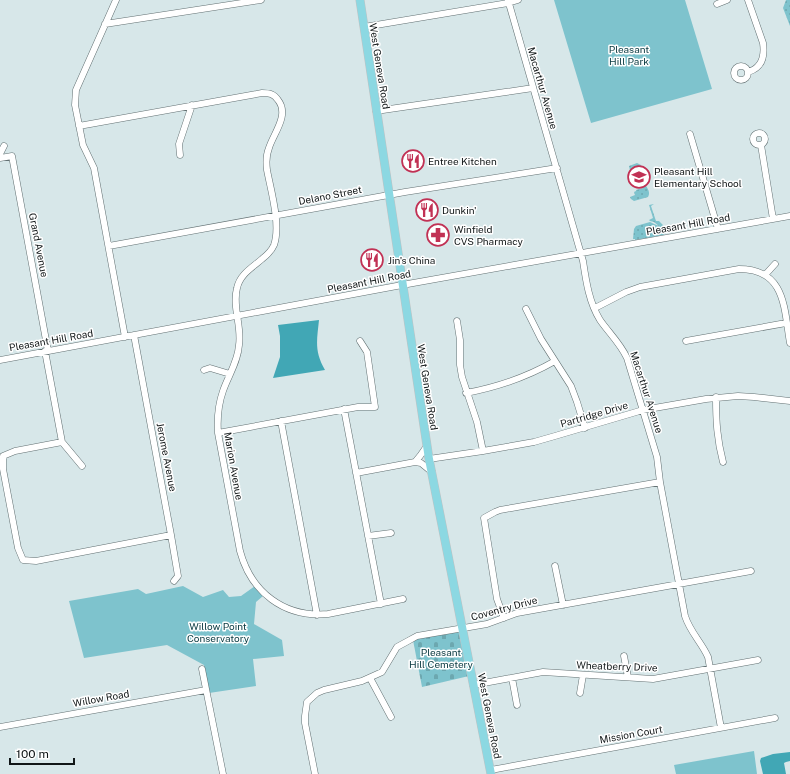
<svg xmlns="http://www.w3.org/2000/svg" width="790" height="774" font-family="'Public Sans',sans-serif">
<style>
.grass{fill:url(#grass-dots)}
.cemetery{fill:url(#cemetery-stones)}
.park{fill:#7ec3cd}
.water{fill:#41a7b5}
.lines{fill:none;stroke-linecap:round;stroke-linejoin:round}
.minor-casing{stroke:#627072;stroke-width:7}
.major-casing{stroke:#c1c2c3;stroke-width:9}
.minor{stroke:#fff;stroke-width:6}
.major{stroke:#8cd8e2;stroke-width:8}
.labels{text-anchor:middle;stroke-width:3;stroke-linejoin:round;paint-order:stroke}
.park-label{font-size:10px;fill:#07383f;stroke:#fff}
.street-label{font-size:10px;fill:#101617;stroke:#fff}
.poi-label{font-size:10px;fill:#101617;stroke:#fff;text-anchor:start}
</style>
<defs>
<pattern id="grass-dots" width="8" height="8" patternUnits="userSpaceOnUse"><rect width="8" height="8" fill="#7ec3cd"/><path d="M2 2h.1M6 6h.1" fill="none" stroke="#6ca7af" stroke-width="1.8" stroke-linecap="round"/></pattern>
<pattern id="cemetery-stones" width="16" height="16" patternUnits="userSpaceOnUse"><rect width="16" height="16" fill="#7ec3cd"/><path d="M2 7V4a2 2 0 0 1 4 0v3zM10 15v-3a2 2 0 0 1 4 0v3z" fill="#6ca7af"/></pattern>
</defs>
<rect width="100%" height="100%" fill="#d7e7e9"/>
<path class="grass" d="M786 0H790V29V26L783 8Z
M637 163 641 165 642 170V173L645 183 642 184 639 173 631 175 629 166Z
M645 184C647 188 651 192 648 197L634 201 631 199 630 197 635 195 634 192 636 191V190L643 188V185Z
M654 204 651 206 656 221H659L665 227 667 230 666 233 663 235 635 240V239H633L634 229 636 226 650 222 665 229V228L660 227 654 222 650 221 649 220 653 218 649 205Z"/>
<path class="cemetery" d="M460 630 469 676 422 687 413 640Z"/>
<path class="park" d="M554 0H685L712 89 591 123Z
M183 586 203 597 223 590 229 597 241 596 255 586 263 596 256 602 254 624 282 640 284 656 253 659 256 686 209 693 204 665 167 645 84 658 69 601 138 589 146 594Z
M754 751 757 774H676L674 765Z"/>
<path class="water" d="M319 320C317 340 314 351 325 370L273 378 280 357V336L278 325Z
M790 752V761L786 762 784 763 786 774H763L760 761 761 758 773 754Z"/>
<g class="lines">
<g class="minor-casing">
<path id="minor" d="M116 0 76 90 75 105 83 145 94 168 125 337
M508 0 583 261C586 281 589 302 600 320 609 333 620 343 627 358L657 457 660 482 685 616C690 632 702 643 708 657L721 728
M717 4 727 0
M105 24 261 0
M364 27 508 3 518 0
M734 73a7 7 0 1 1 14 0a7 7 0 1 1-14 0Z
M748 72C762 68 765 57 763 43L748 0
M376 111 533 88
M79 126 262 93C270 93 274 94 278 100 290 115 273 134 269 148 266 155 266 162 267 170 271 191 281 225 274 245 272 250 267 255 262 259 253 267 240 274 237 288 232 307 242 326 239 345 238 362 228 376 223 391 218 405 217 418 218 433L240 551C251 592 284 618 328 614L403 599
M753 139a6 6 0 1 1 12 0a6 6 0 1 1-12 0Z
M690 134 718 229
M761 145 773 219
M0 154 4 146
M180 155 179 144 192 105
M0 158 12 156 48 351
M109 246 405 192 557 168
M765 275 775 264
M595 308 626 292 640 287 739 269C786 269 784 309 790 343
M526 309 541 339 571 386 577 402 585 428
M457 321 460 340V365L462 377 477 422 483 451
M134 335 171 535 178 576 174 581
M686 341 786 323
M45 351 62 442 82 466
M0 360 402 285 790 216
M204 370 210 368 230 374
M466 393C498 387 527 377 555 361
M716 397C716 421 717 439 723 462
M344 409 381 604
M281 421 317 615
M218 433 358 407H375L367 352 360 341
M62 442 15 451 3 456V469L18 548 23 560 36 561 171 535
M429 459 483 451 534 442 555 436 643 410 706 399 738 396 754 397 790 401
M415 462 420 456 427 446
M356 473 415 462 421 463 432 472
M368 536 391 533
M555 566 563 605
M504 618 497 599 484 518 495 512 500 510 660 482
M624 656 628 677
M202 669 223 774
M370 678 391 717
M512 678 517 705
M473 685 543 672 653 679 758 660
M580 693 583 675
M0 727 206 690
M491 770 775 718
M315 774 305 723V716L307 702 317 693 324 690 362 681 382 672 397 647 408 641 417 636 487 624 517 613 751 571"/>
</g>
<g class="major-casing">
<path id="major" d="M360 0 429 459 491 774"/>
</g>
<use href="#minor" class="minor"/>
<use href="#major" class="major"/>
</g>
<defs>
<g id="restaurant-ring" transform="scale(1.15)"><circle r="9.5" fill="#fff" stroke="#c13154" stroke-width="1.5"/><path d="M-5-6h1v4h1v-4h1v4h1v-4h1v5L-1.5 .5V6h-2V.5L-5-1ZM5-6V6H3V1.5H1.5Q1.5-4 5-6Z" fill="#c13154"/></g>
<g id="school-ring" transform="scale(1.15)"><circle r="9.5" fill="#fff" stroke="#c13154" stroke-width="1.5"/><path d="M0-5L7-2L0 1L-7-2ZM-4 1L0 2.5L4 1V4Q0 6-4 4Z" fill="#c13154"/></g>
<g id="pharmacy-ring" transform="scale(1.15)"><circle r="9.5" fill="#fff" stroke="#c13154" stroke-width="1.5"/><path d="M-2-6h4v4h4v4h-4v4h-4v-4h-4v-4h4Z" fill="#c13154"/></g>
</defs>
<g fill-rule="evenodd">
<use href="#restaurant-ring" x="413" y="161"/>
<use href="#school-ring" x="639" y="177"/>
<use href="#restaurant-ring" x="427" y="210"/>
<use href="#pharmacy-ring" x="438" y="235"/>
<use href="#restaurant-ring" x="372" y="260"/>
</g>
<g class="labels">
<g class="park-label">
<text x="629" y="53">Pleasant<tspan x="629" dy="12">Hill Park</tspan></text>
<text x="218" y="630">Willow Point<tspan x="218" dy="12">Conservatory</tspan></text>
<text x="441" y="656">Pleasant<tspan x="441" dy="12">Hill Cemetery</tspan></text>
</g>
<g class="street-label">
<text transform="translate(380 66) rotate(81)" y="4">West Geneva Road</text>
<text transform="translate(543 88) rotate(74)" y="4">Macarthur Avenue</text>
<text transform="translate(330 195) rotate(-11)" y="4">Delano Street</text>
<text transform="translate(688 224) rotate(-10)" y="4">Pleasant Hill Road</text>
<text transform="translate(39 245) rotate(79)" y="4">Grand Avenue</text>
<text transform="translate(369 281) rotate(-11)" y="4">Pleasant Hill Road</text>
<text transform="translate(51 340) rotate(-10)" y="4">Pleasant Hill Road</text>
<text transform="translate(428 387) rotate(81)" y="4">West Geneva Road</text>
<text transform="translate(647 392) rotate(72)" y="4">Macarthur Avenue</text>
<text transform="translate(594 414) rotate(-16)" y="4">Partridge Drive</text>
<text transform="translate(167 457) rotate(79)" y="4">Jerome Avenue</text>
<text transform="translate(234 466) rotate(80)" y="4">Marion Avenue</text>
<text transform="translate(504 608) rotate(-15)" y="4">Coventry Drive</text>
<text transform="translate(617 666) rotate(2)" y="4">Wheatberry Drive</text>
<text transform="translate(101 698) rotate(-10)" y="4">Willow Road</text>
<text transform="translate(490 716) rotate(79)" y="4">West Geneva Road</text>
<text transform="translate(631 734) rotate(-10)" y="4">Mission Court</text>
</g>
<g class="poi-label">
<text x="428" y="165">Entree Kitchen</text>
<text x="654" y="175">Pleasant Hill<tspan x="654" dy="12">Elementary School</tspan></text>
<text x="442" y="214">Dunkin'</text>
<text x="454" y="233">Winfield<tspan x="454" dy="12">CVS Pharmacy</tspan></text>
<text x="388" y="264">Jin's China</text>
</g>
</g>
<path d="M10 758v6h64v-6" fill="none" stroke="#101617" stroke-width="2"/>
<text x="16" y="758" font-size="12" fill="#101617" stroke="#ffffff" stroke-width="3" paint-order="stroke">100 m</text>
</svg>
